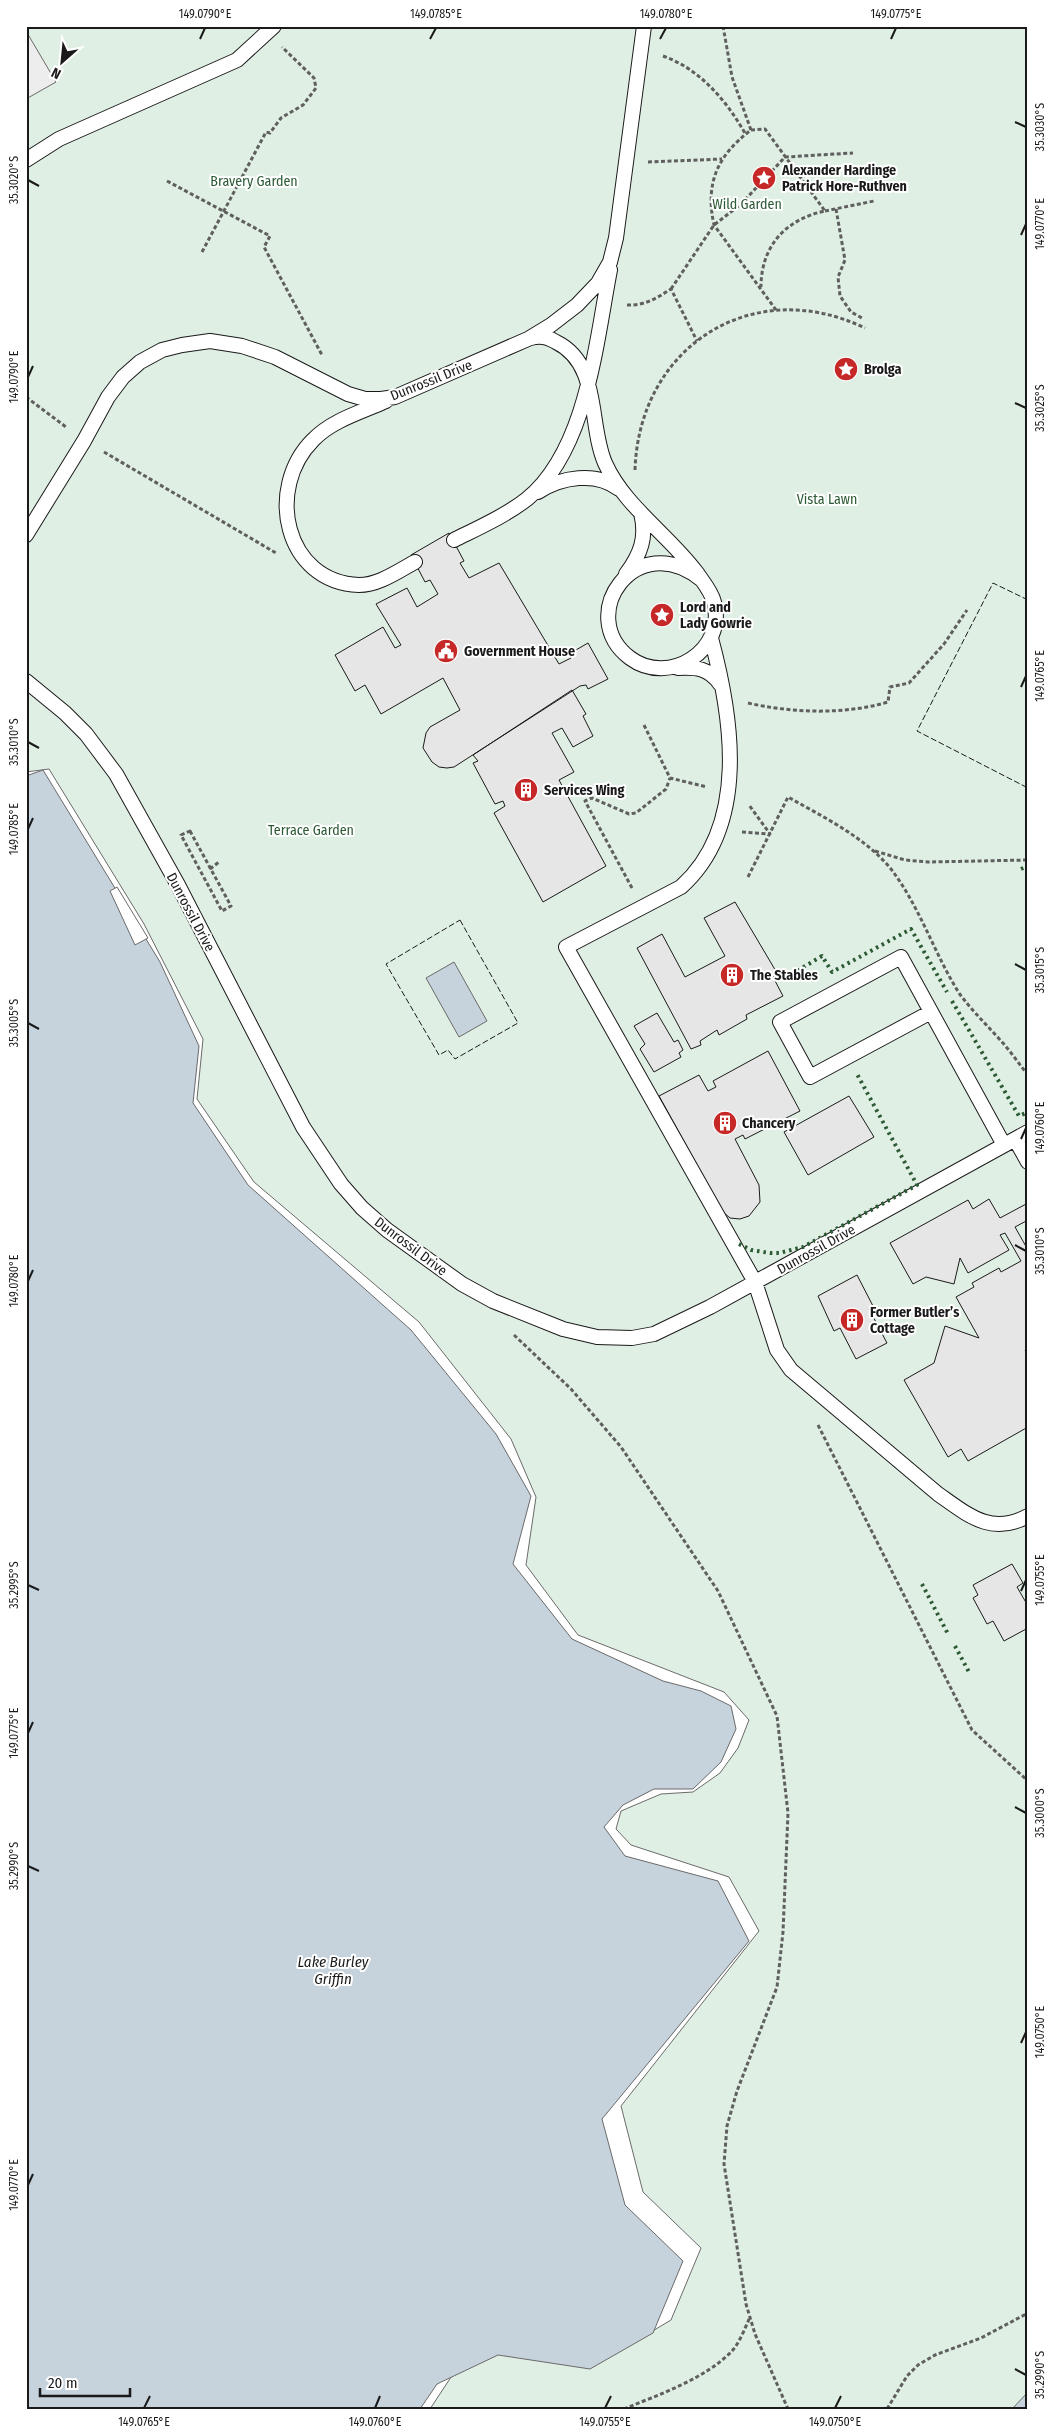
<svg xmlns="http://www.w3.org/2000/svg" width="1054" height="2435" font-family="'Fira Sans Condensed',sans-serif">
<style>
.green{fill:#e0efe3;stroke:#6a6a6a}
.parking{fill:#ededed;stroke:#6a6a6a}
.water{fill:#c6d2dc;stroke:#6a6a6a}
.pier{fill:#fff;stroke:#6a6a6a}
.building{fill:#e6e6e6;stroke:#1a1a1a}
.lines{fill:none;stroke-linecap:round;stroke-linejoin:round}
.lane-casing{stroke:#1a1a1a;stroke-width:16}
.path{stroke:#5f5f5f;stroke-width:3;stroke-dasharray:4 2.5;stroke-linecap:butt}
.lane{stroke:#fff;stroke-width:14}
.hedge{stroke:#2b5a34;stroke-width:4;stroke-dasharray:2.5 4;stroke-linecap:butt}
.fence{stroke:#1a1a1a;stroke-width:1;stroke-dasharray:6 2.5;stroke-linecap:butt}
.ticks{fill:none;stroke:#1a1a1a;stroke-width:2}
.labels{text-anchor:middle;stroke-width:4;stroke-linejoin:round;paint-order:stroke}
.poi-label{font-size:14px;font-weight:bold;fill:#1a1a1a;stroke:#fff;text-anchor:start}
.park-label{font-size:14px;fill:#2b5a34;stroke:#fff}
.street-label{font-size:14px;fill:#1a1a1a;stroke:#fff}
.water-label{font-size:15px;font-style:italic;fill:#1a1a1a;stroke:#fff}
.neatline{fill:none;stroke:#1a1a1a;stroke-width:2}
.ticks-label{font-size:12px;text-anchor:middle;fill:#1a1a1a}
</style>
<rect width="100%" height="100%" fill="#fff"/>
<path class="green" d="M26 26H1028V2399L1019 2409H430L455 2371 516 2342 609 2357 671 2320 701 2248 643 2192 621 2106 759 1931 729 1877 631 1845 616 1829 621 1811 661 1794 693 1792 720 1773 738 1748 749 1720 724 1692 578 1635 526 1565 536 1497 511 1439 419 1322 254 1182 197 1099 203 1039 144 924 49 769 26 772Z"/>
<path class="parking" d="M26 31 56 82 26 99Z"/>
<path class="water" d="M43 770 160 962 199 1046 193 1103 248 1185 411 1330 496 1434 531 1496 513 1564 572 1639 663 1681 701 1691 731 1706 736 1729 721 1762 693 1789H654L623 1805 604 1827 625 1856 718 1881 749 1941 602 2119 625 2205 683 2261 653 2333 590 2369 498 2355 437 2384 420 2409H26V776Z
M454 962 487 1021 459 1037 426 978Z
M1028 2392V2409H1012Z"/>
<path class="pier" d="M117 887 148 938 135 945 110 891Z"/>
<path class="building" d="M449 533 464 561 460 563 469 578 499 563 559 664 571 658 569 654 588 643 608 679 588 689 586 685 580 686 454 767 447 768 439 767 432 762 423 748 426 733 430 727 460 710 443 678 381 714 365 685 355 691 335 655 383 627 395 648 401 645 376 604 407 588 417 607 438 594 430 580 425 582 411 555Z
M572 690 586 714 583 716 593 736 573 747 562 728 552 733 574 772 559 780 606 866 543 902 494 813 505 806 503 801 495 804 473 763 478 761 473 755Z
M735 902 777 973 773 977 783 996 746 1015 747 1019 719 1035 717 1030 700 1041 701 1045 691 1049 637 948 662 934 685 977 725 956 704 918Z
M657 1013 674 1042 678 1040 683 1050 679 1053 681 1057 654 1072 640 1049 645 1044 634 1026Z
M768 1051 800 1111 745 1139 743 1135 735 1139 759 1185 760 1202 749 1216 740 1219 730 1218 723 1212 659 1096 699 1075 708 1091 716 1087 713 1081Z
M849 1096 874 1137 808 1175 784 1132Z
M989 1199 1000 1218 1028 1203V1220L1015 1227 1028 1250V1349L1025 1350 1028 1355V1427L968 1461 961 1449 948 1457 904 1380 934 1363 945 1326 979 1338 956 1297 974 1287 972 1283 999 1268 1001 1272 1021 1261 1005 1233 1000 1235 1009 1250 968 1273 960 1258 954 1284 926 1277 913 1284 890 1243 968 1200 973 1209Z
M857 1275 873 1306 869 1309 887 1343 856 1359 840 1328 834 1331 818 1296Z
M1012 1564 1023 1583 1017 1587 1028 1606V1628L1004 1641 993 1621 987 1624 973 1598 978 1595 973 1585Z"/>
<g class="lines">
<g class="lane-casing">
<path id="lane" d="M26 160 59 139 237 60 274 26
M531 338C540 335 548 337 556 342 601 364 588 424 605 463 624 506 669 535 697 573 703 582 711 591 714 602 727 650 669 687 630 658 574 616 636 526 702 580
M386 401C362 412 332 420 313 440 265 488 284 582 359 585 379 585 398 571 415 562
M538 492C561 477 596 471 619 489
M26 535 84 441 108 397 123 377 140 362 162 350 182 345 210 341 242 346 275 357 348 394 365 399H381L395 397 528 339 551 325 577 305 598 283 610 262 616 238 644 26
M454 540C478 528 505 516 527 499 587 450 596 342 610 270
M626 574C641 554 647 537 641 513
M711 638C732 716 750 825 681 887L566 947 755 1282 777 1350 791 1370 938 1494C968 1515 991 1536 1028 1516
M678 668C696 667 709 668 720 684
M26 681 65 713 86 734 116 774 178 885 303 1127 341 1184 362 1208 387 1230 462 1284 493 1301 563 1329 597 1337 632 1338 654 1334 710 1307 1028 1132
M931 1012 810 1077 780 1022 901 957 1004 1145
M1015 1139 1028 1162"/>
</g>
<path class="path" d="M723 26 732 77 751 130C717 156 705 183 714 225L776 310
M663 56C700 69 727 101 746 135
M751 130 765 129 825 211C786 219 761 246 761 287
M648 162 722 159
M167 181 270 236 264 247 322 355
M836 209 845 260 838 277 840 296 851 312 862 318
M825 211 874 201
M202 252 266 132 270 133 281 118 303 105 316 88 314 78 282 47
M671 289 714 225 741 204 785 157 853 153
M627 305C644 306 657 298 671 289L697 341
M26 397 66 427
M104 452 276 553
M635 470C639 346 753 274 865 328
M748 703C792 713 844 715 888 702L890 687 909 683 944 644 967 610
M644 725 670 778 707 787
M190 831 231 906 222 911 181 835Z
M742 832 770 834 749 805
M875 851 905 860 928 862 1028 860
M210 869 219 862
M748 877 788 797C823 817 865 837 891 869 920 907 934 953 959 993 972 1011 987 1025 1002 1042 1011 1052 1019 1064 1028 1075
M632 888 585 801 592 798 629 814 636 813 666 789 670 778
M514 1335 571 1389 621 1447 718 1591 777 1716 788 1813 783 1932 777 1987 737 2091 727 2126 724 2164 746 2304 755 2334 788 2409
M818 1425 972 1730 1028 1781
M624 2409C660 2394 705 2379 732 2351 740 2342 745 2328 750 2317
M887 2409 907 2376 918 2365 935 2355 981 2338 1028 2313"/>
<use href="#lane" class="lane"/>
<path class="hedge" d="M1021 869 1028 866
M792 974 822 956 832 972 911 929 947 992
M952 1001 1019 1116 1028 1112
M739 1244 751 1250 770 1253H779L803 1247 917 1185 857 1074
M922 1584 948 1634
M955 1646 970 1674"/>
<path class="fence" d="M1028 600 993 583 917 731 1028 788
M460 920 518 1023 455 1059 448 1050 439 1055 386 964Z"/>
</g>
<path class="ticks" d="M200 39 205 28M430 39 436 28M660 39 666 28M891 39 896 28M1015 122 1026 127M28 180 39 186M1021 235 1026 224M28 377 33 366M1015 403 1026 408M1021 687 1026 676M28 742 39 748M28 829 33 818M1015 964 1026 970M28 1023 39 1029M1021 1139 1026 1128M1015 1245 1026 1251M28 1281 33 1270M28 1585 39 1590M1021 1591 1026 1580M28 1733 33 1722M1015 1807 1026 1813M28 1866 39 1871M1021 2043 1026 2032M28 2185 33 2174M1015 2369 1026 2375M144 2408 150 2396M375 2408 380 2396M605 2408 611 2396M835 2408 841 2396"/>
<defs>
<g id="sight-disc" transform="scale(1.25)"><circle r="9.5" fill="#c62828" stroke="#fff"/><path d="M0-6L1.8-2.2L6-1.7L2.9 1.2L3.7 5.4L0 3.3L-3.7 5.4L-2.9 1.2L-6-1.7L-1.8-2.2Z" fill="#fff"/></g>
<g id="civic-disc" transform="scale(1.25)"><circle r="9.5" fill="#c62828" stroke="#fff"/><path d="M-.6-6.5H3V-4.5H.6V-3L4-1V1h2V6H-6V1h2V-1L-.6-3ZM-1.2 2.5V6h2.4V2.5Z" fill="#fff"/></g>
<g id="building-disc" transform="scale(1.25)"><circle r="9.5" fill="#c62828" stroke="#fff"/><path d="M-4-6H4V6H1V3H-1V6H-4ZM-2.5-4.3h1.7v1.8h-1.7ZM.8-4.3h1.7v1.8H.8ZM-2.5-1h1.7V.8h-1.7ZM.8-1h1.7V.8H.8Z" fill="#fff"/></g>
</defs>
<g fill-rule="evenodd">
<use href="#sight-disc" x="764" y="178"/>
<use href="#sight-disc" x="846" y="369"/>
<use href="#sight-disc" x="662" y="615"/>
<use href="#civic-disc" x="446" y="651"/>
<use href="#building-disc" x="526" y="790"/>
<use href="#building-disc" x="732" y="975"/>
<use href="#building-disc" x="725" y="1123"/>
<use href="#building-disc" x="852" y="1320"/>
</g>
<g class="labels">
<g class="poi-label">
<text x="782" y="175">Alexander Hardinge<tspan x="782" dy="16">Patrick Hore-Ruthven</tspan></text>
<text x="864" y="374">Brolga</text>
<text x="680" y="612">Lord and<tspan x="680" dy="16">Lady Gowrie</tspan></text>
<text x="464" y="656">Government House</text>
<text x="544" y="795">Services Wing</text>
<text x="750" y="980">The Stables</text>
<text x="742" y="1128">Chancery</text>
<text x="870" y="1317">Former Butler’s<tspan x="870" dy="16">Cottage</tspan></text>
</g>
<g class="park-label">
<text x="254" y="186">Bravery Garden</text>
<text x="747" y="209">Wild Garden</text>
<text x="827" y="504">Vista Lawn</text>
<text x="311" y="835">Terrace Garden</text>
</g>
<g class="street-label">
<text transform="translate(431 380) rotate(-22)" y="5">Dunrossil Drive</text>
<text transform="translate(191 912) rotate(62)" y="5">Dunrossil Drive</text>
<text transform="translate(411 1246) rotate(37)" y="5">Dunrossil Drive</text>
<text transform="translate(816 1249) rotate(-29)" y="5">Dunrossil Drive</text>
</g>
<g class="water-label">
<text x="333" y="1967">Lake Burley<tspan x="333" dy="17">Griffin</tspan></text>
</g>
</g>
<rect width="1054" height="2435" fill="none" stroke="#ffffff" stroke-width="55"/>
<g transform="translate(62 62) rotate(207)" stroke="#ffffff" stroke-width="4" paint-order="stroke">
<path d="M0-4L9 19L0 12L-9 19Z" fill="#1a1a1a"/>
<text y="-8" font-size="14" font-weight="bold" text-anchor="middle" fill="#1a1a1a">N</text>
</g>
<path d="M40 2388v8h90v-8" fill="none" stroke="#1a1a1a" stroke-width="2.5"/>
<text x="48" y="2388" font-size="15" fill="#1a1a1a" stroke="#ffffff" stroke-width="4" paint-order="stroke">20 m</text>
<rect x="28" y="28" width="998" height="2380" class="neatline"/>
<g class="ticks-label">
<text x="205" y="18">149.0790°E</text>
<text x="436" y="18">149.0785°E</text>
<text x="666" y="18">149.0780°E</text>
<text x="896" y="18">149.0775°E</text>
<text transform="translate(1040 127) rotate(-90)" y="4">35.3030°S</text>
<text transform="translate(14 180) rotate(-90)" y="4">35.3020°S</text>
<text transform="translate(1040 224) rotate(-90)" y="4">149.0770°E</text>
<text transform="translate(14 377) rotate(-90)" y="4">149.0790°E</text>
<text transform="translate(1040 408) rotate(-90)" y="4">35.3025°S</text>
<text transform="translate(1040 676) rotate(-90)" y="4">149.0765°E</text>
<text transform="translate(14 742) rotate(-90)" y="4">35.3010°S</text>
<text transform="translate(14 829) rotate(-90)" y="4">149.0785°E</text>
<text transform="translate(1040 970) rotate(-90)" y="4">35.3015°S</text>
<text transform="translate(14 1023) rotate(-90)" y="4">35.3005°S</text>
<text transform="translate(1040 1128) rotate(-90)" y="4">149.0760°E</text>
<text transform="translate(1040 1251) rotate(-90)" y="4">35.3010°S</text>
<text transform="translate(14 1281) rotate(-90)" y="4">149.0780°E</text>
<text transform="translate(1040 1580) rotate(-90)" y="4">149.0755°E</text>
<text transform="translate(14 1585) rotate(-90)" y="4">35.2995°S</text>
<text transform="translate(14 1733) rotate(-90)" y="4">149.0775°E</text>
<text transform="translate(1040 1813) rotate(-90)" y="4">35.3000°S</text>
<text transform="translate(14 1866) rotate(-90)" y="4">35.2990°S</text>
<text transform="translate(1040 2032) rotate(-90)" y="4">149.0750°E</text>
<text transform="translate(14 2185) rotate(-90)" y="4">149.0770°E</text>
<text transform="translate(1040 2375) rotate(-90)" y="4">35.2990°S</text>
<text x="144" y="2426">149.0765°E</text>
<text x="375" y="2426">149.0760°E</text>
<text x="605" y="2426">149.0755°E</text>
<text x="835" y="2426">149.0750°E</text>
</g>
</svg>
